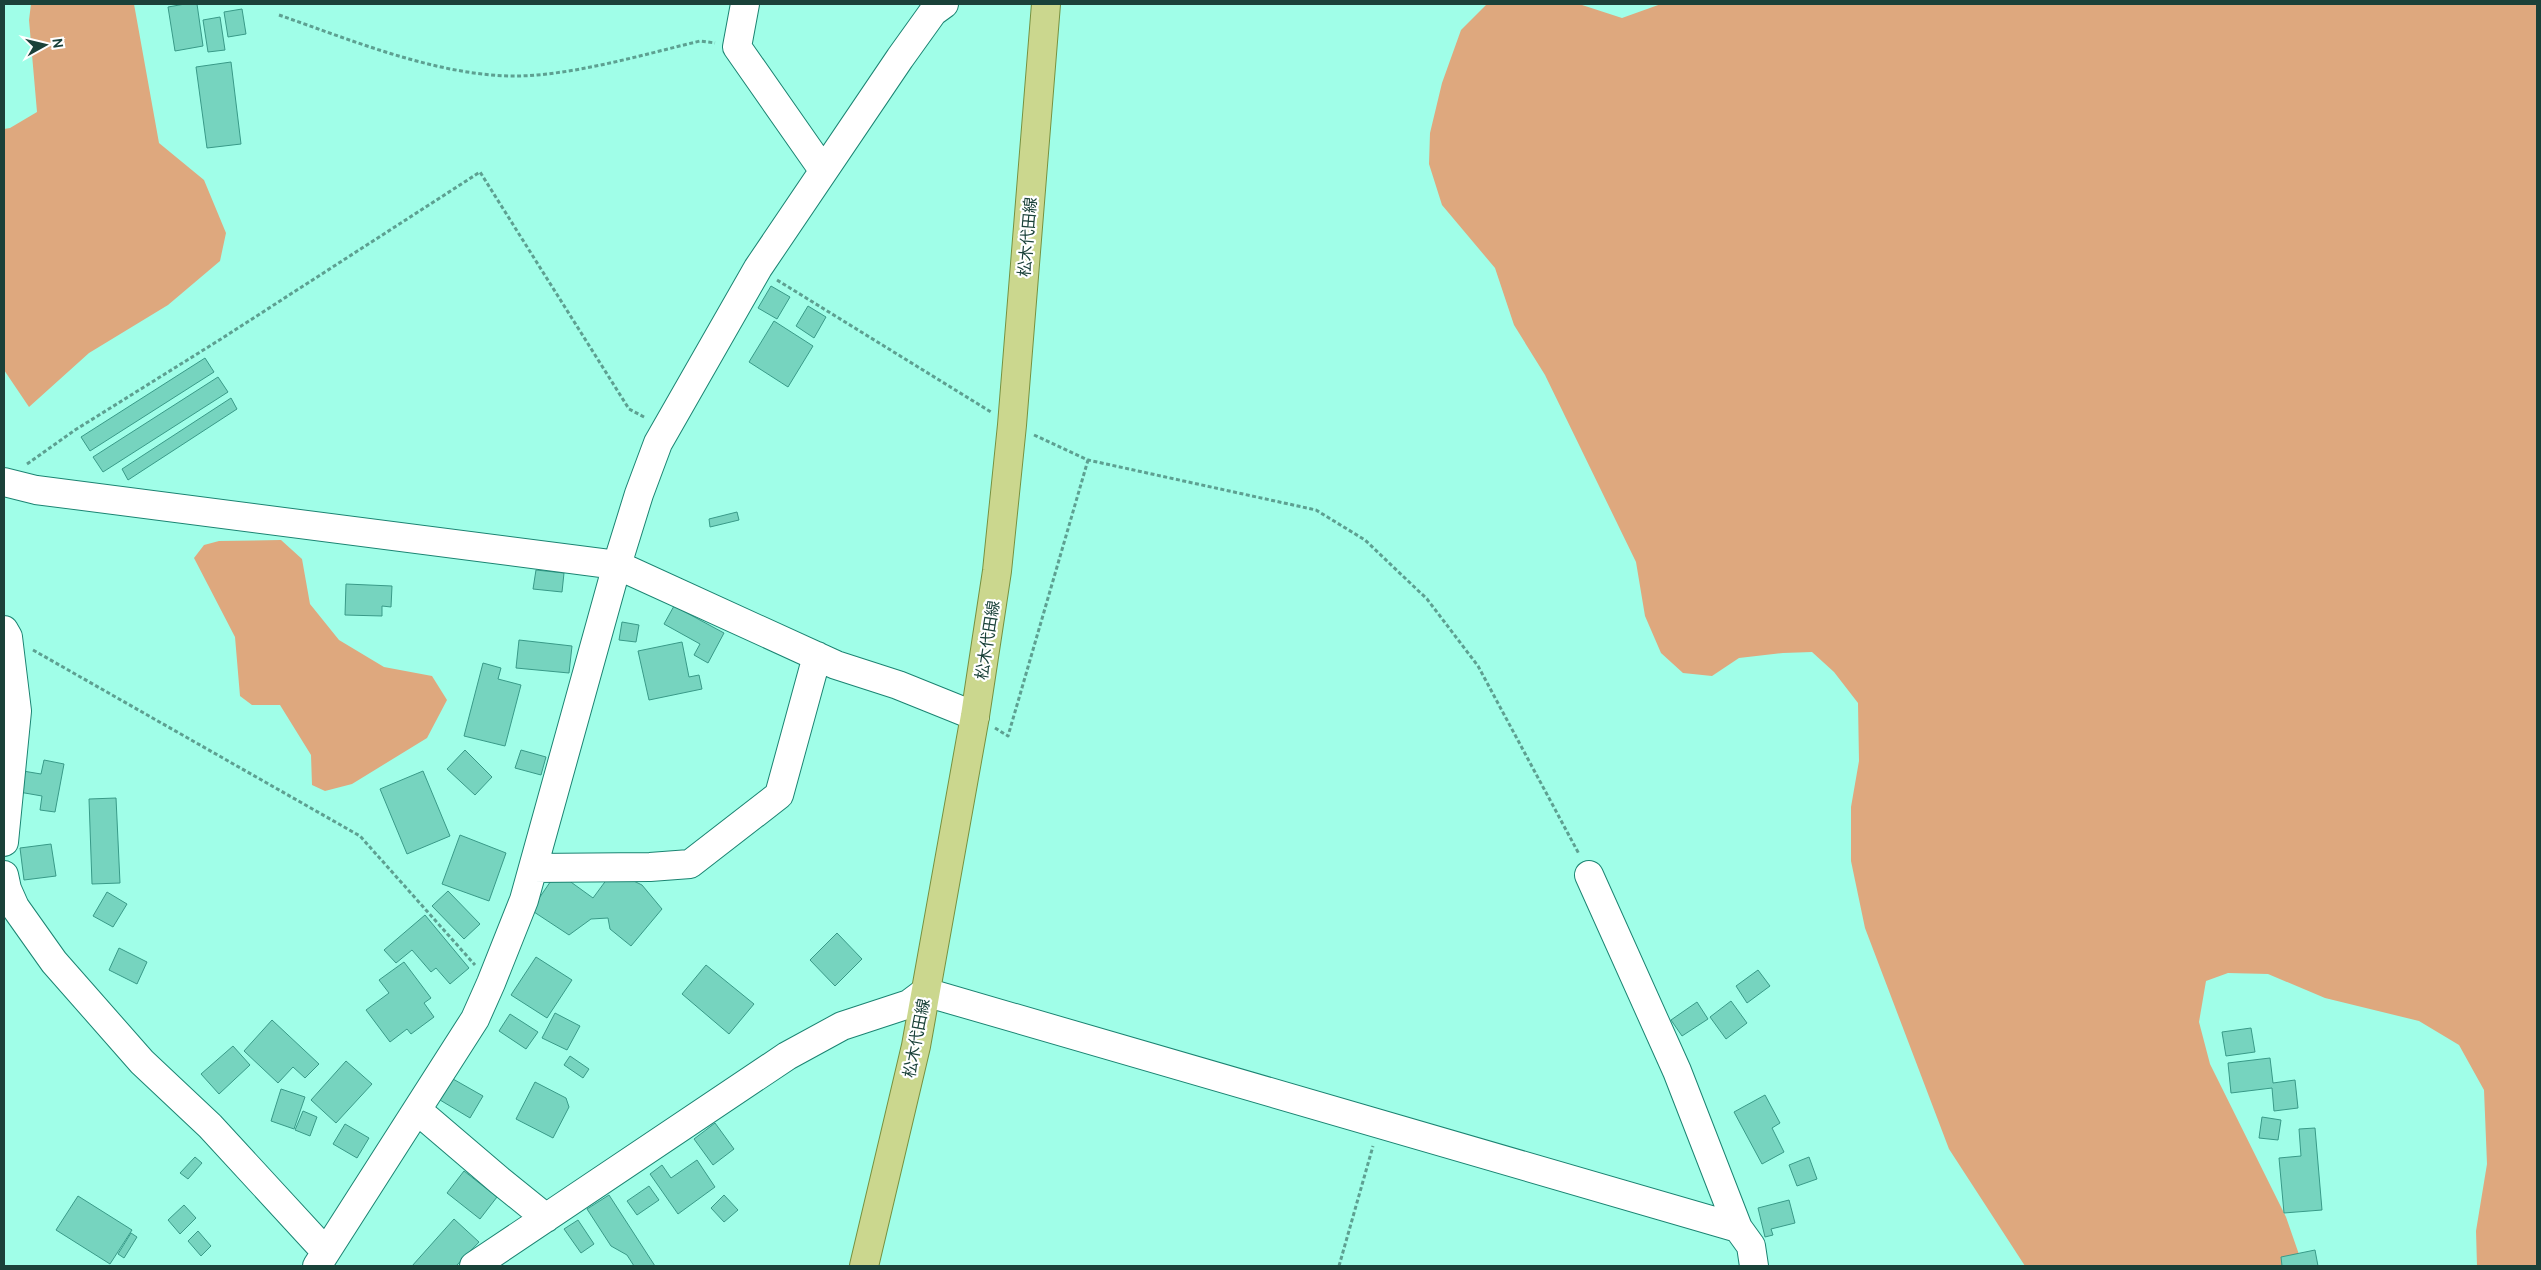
<svg xmlns="http://www.w3.org/2000/svg" width="2541" height="1270" font-family="Cabin,'Noto Sans JP',sans-serif">
<style>
.forest{fill:#dea87e}
.building{fill:#76d4bf;stroke:#399a88}
.lines{fill:none;stroke-linecap:round;stroke-linejoin:round}
.minor-casing{stroke:#1b8472;stroke-width:30}
.major-casing{stroke:#769140;stroke-width:30}
.path{stroke:#5da091;stroke-width:3;stroke-dasharray:4 2.5;stroke-linecap:butt}
.minor{stroke:#fff;stroke-width:28}
.major{stroke:#cbd78e;stroke-width:28}
.labels{text-anchor:middle;stroke-width:4.5;stroke-linejoin:round;paint-order:stroke}
.street-label{font-size:16px;fill:#1a4139;stroke:#fff}
</style>
<rect width="100%" height="100%" fill="#a0fee8"/>
<path class="forest" d="M31 4H134L159 143 204 180 226 233 220 261 168 305 89 353 29 407 4 370V129L10 128 37 112 29 20Z
M1487 4H1579L1622 18 1661 4H2537V1266H2477L2476 1231 2487 1164 2484 1090 2459 1045 2419 1021 2325 998 2268 974 2228 973 2206 981 2199 1022 2210 1064 2286 1217 2303 1266H2025L1949 1149 1865 928 1851 861V807L1859 761 1858 703 1834 672 1812 652 1783 653 1739 658 1712 676 1683 673 1661 653 1645 616 1636 562 1545 375 1514 325 1495 268 1442 205 1429 164 1430 133 1442 83 1461 30Z
M281 540 302 559 310 604 339 640 384 667 432 676 447 700 427 738 352 784 325 791 312 785 311 755 280 705H252L240 696 235 637 194 558 204 545 219 541Z"/>
<path class="building" d="M185 4H197L203 46 175 51 168 7Z
M242 9 246 34 228 37 224 12Z
M220 17 225 50 208 52 203 20Z
M231 62 241 144 207 148 196 67Z
M771 286 790 297 777 319 758 308Z
M808 306 826 317 814 338 796 326Z
M774 321 813 346 788 387 749 362Z
M205 358 214 372 90 451 81 437Z
M218 377 228 392 103 472 93 457Z
M231 398 237 409 128 480 122 469Z
M737 512 739 520 710 527 709 519Z
M536 570 564 573 562 592 533 589Z
M346 584 392 586 391 607 382 606V616L345 615Z
M674 606 724 633 708 663 694 655 700 644 664 624Z
M622 622 639 625 636 642 619 640Z
M519 640 572 646 569 673 516 668Z
M682 642 689 677 699 675 702 689 649 700 638 651Z
M483 663 501 668 498 679 521 685 505 746 464 736Z
M465 750 492 777 475 795 447 769Z
M521 750 546 757 541 775 515 768Z
M44 760 64 764 55 812 40 810 42 796 19 792 23 771 41 774Z
M423 771 450 836 407 854 380 789Z
M116 798 120 883 92 884 89 799Z
M460 835 506 853 489 901 442 884Z
M51 844 56 876 24 880 20 848Z
M613 871 642 885 662 909 631 946 610 929 608 918 591 919 569 935 531 910 557 872 593 898Z
M448 891 480 924 464 939 432 906Z
M107 892 127 904 113 927 93 916Z
M425 915 469 968 450 984 436 968 431 972 412 950 396 963 384 950Z
M837 933 862 959 835 986 810 960Z
M119 948 147 962 137 984 109 970Z
M536 957 572 980 547 1018 511 995Z
M404 962 431 998 424 1003 434 1017 411 1034 407 1029 390 1042 366 1010 389 993 379 980Z
M706 965 754 1004 729 1034 682 994Z
M1758 970 1770 986 1747 1003 1736 986Z
M1731 1001 1747 1023 1726 1039 1710 1017Z
M1697 1002 1708 1019 1682 1036 1671 1020Z
M555 1013 580 1026 567 1050 542 1038Z
M510 1014 538 1032 526 1049 499 1031Z
M272 1020 319 1064 305 1078 293 1067 278 1083 244 1051Z
M2251 1028 2255 1052 2226 1056 2222 1032Z
M233 1046 250 1065 219 1094 201 1074Z
M570 1056 589 1069 583 1078 564 1065Z
M2270 1058 2273 1083 2295 1080 2298 1108 2274 1111 2272 1088 2231 1093 2228 1063Z
M346 1061 372 1084 336 1123 311 1100Z
M453 1079 483 1096 470 1118 440 1100Z
M535 1082 566 1098 569 1107 553 1138 516 1119Z
M281 1089 305 1097 294 1129 271 1121Z
M1765 1095 1780 1123 1772 1128 1784 1152 1762 1164 1734 1112Z
M303 1111 317 1117 310 1136 295 1130Z
M2262 1117 2281 1120 2278 1140 2259 1138Z
M715 1123 734 1149 713 1165 694 1139Z
M345 1124 369 1138 357 1158 333 1144Z
M2315 1128 2322 1210 2284 1213 2279 1158 2301 1156 2299 1129Z
M195 1157 202 1163 188 1179 180 1173Z
M1809 1157 1817 1179 1797 1186 1789 1165Z
M697 1160 715 1187 678 1214 650 1174 662 1165 671 1178Z
M464 1171 497 1197 480 1219 447 1193Z
M649 1186 659 1200 637 1215 627 1201Z
M609 1195 655 1266H634L627 1255 611 1246 587 1209Z
M724 1195 738 1210 724 1222 711 1208Z
M78 1196 132 1230 110 1264 56 1230Z
M1789 1200 1795 1223 1771 1229 1773 1235 1765 1237 1758 1208Z
M184 1205 196 1218 180 1234 168 1220Z
M454 1219 479 1242 456 1266H412Z
M578 1220 594 1244 581 1253 564 1229Z
M198 1231 211 1246 201 1256 188 1241Z
M131 1233 137 1237 124 1258 118 1254Z
M2315 1250 2318 1266H2282L2281 1257Z"/>
<g class="lines">
<g class="minor-casing">
<path id="minor" d="M745 4 737 47 823 170
M4 482 36 490 617 565 836 665 898 685 975 716
M4 630 8 637 17 711 4 842
M533 868 650 867 690 864 779 795 817 656
M4 875 7 889 15 907 54 962 142 1062 210 1126 326 1252
M1589 875 1677 1071 1738 1228 1751 1246 1754 1266
M417 1110 499 1180 546 1218
M317 1266 475 1019 491 983 524 900 617 565 639 494 658 443 758 268 900 58 933 12 944 4
M474 1266 787 1056 842 1026 909 1004 925 992 1738 1228"/>
</g>
<g class="major-casing">
<path id="major" d="M864 1266 916 1046 975 716 997 571 1012 425 1046 4"/>
</g>
<path class="path" d="M279 15C357 42 454 83 537 75 592 70 646 54 700 41L715 43
M777 280 991 412
M1034 435 1088 460 1316 510 1365 540 1427 599 1478 666 1579 854
M27 464 75 430 221 339 480 172 629 409 646 418
M33 650 360 836 475 965
M995 728 1008 736 1088 460
M1339 1266 1373 1146"/>
<use href="#minor" class="minor"/>
<use href="#major" class="major"/>
</g>
<g class="labels">
<g class="street-label">
<text transform="translate(1027 237) rotate(-85)" y="6">松木代田線</text>
<text transform="translate(987 640) rotate(-81)" y="6">松木代田線</text>
<text transform="translate(916 1038) rotate(-79)" y="6">松木代田線</text>
</g>
</g>
<rect width="2541" height="1270" fill="none" stroke="#1a4139" stroke-width="10"/>
<g transform="translate(45 45) rotate(82)" stroke="#ffffff" stroke-width="4" paint-order="stroke">
<path d="M0-4L9 19L0 12L-9 19Z" fill="#1a4139"/>
<text y="-8" font-size="14" font-weight="bold" text-anchor="middle" fill="#1a4139">N</text>
</g>
</svg>
